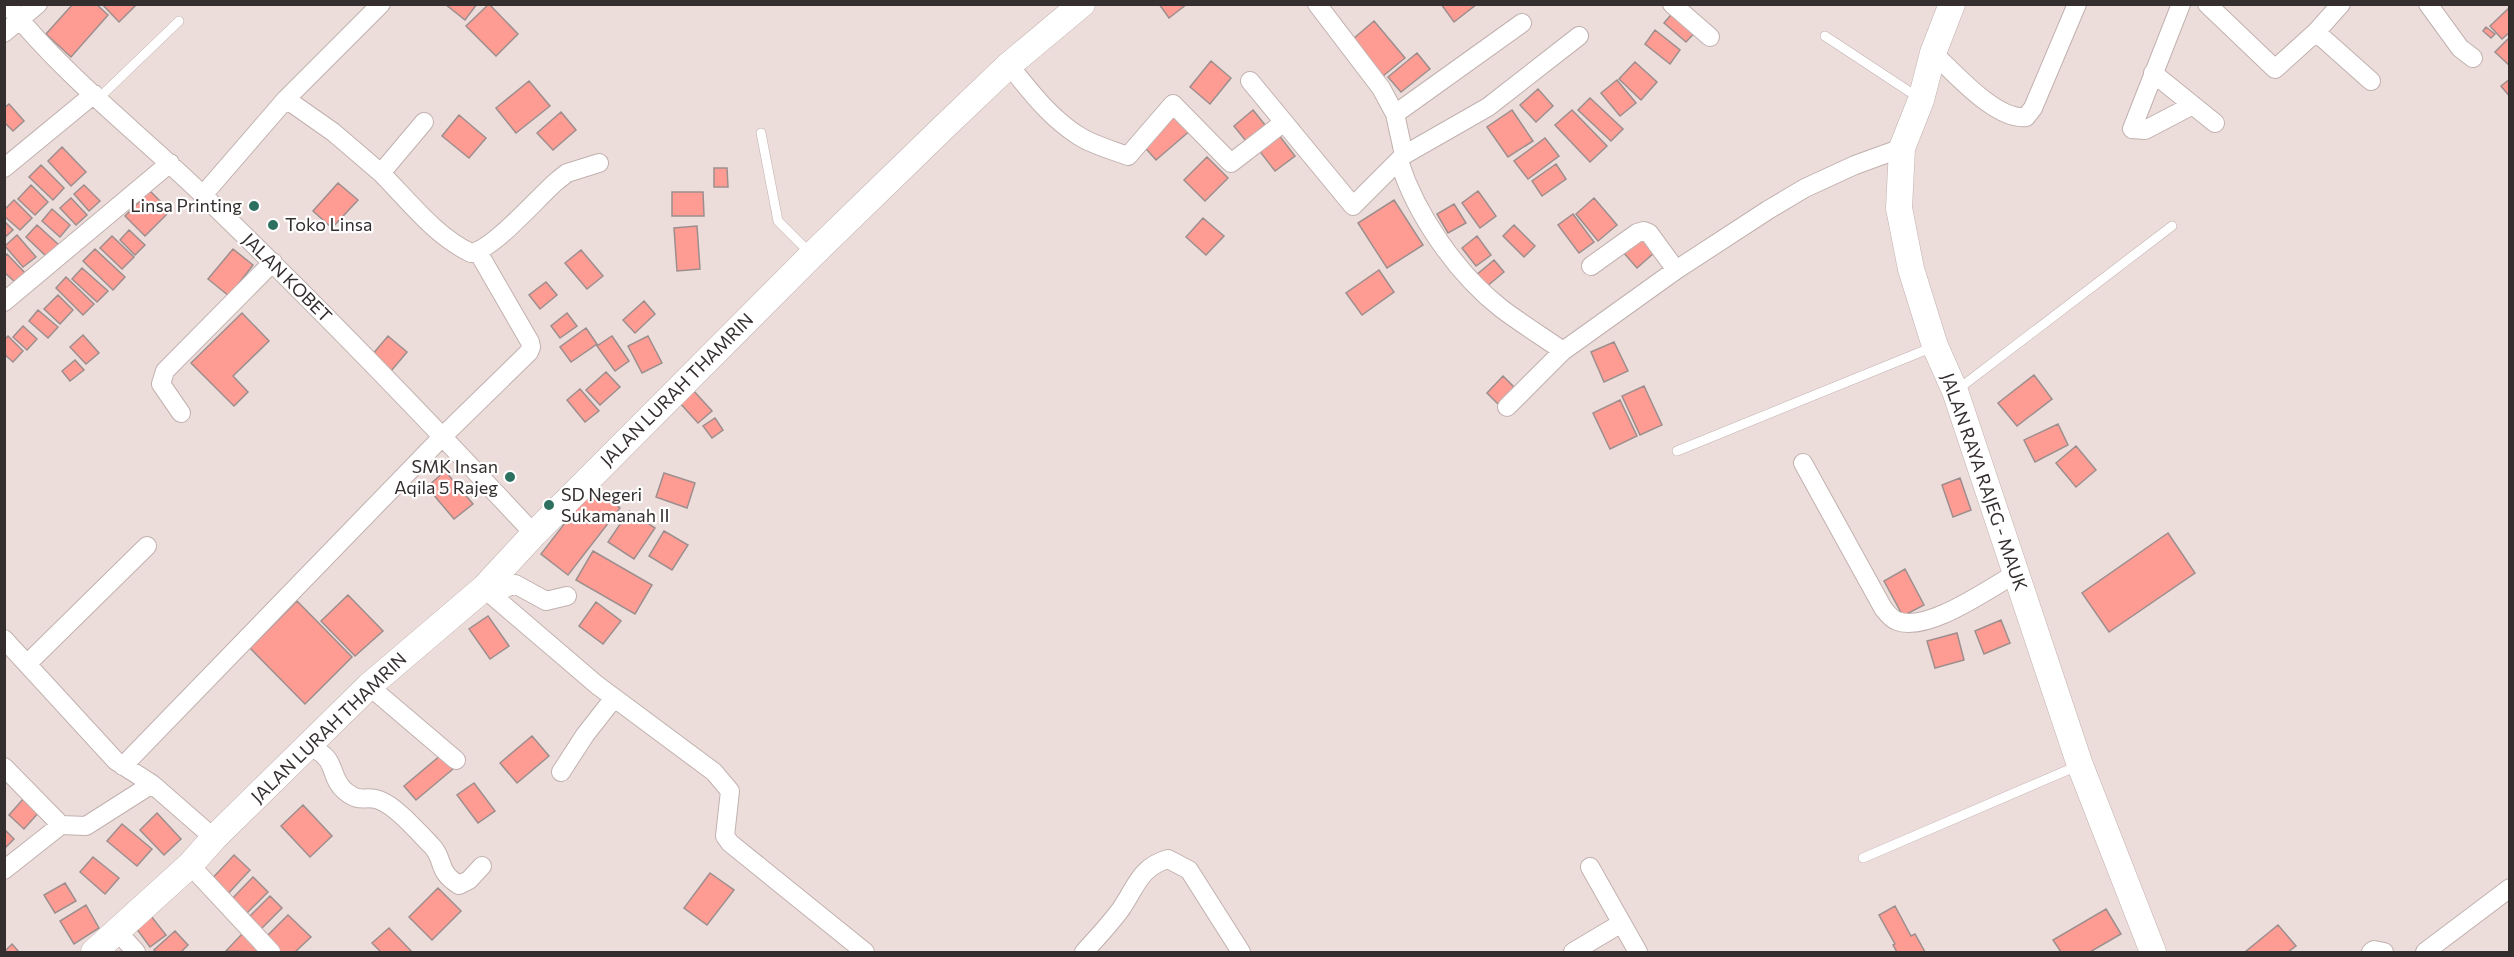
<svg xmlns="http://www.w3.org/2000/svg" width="2514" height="957" font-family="Commissioner,sans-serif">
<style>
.building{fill:#fe9c94;stroke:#9d8e8d;stroke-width:1.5}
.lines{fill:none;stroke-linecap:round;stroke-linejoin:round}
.lane-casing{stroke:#c1b1af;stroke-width:10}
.street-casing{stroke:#c1b1af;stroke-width:20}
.secondary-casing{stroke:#c1b1af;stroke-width:27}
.lane{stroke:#fff;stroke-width:9}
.street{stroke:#fff;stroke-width:18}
.secondary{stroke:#fff;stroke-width:26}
.poi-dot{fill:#2e7060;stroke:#fff;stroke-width:2}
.labels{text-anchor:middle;stroke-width:4.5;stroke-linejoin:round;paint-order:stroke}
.poi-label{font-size:18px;fill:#352e2e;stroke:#fff;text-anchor:end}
.street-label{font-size:18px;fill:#352e2e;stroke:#fff}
</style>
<rect width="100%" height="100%" fill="#ecdcda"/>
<path class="building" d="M73 4H96L108 15 71 57 46 34Z
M102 4H137L119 22Z
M445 4H477L465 20Z
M489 4 518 34 496 56 466 26Z
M1159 4H1187L1169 18Z
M1441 4H1477L1454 22Z
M2510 7V32L2502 39 2490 26Z
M1676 9 1698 29 1686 42 1664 23Z
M1374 21 1405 58 1383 76 1353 39Z
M2486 27 2495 34 2491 38 2483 31Z
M1655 30 1680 50 1670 64 1645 44Z
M2510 37V66L2495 52Z
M1417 53 1430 69 1401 92 1388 77Z
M1211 61 1231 78 1210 104 1190 87Z
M1635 62 1657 82 1641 100 1619 79Z
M2510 79V97L2501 86Z
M1617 80 1636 103 1620 116 1601 93Z
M529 81 550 106 516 133 496 108Z
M1538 89 1553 106 1536 122 1520 105Z
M1590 98 1623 129 1611 141 1578 110Z
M9 104 24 121 13 131 4 122V108Z
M1253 110 1265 125 1246 141 1234 126Z
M1512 110 1533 141 1508 157 1487 127Z
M1572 110 1607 146 1590 162 1555 125Z
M1177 111 1192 129 1156 160 1141 143Z
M561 112 576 130 553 150 537 133Z
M459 115 486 138 469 158 442 136Z
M1278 134 1295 156 1275 171 1258 149Z
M1545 138 1559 156 1528 179 1514 161Z
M62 147 86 172 71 186 48 161Z
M1207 157 1228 178 1205 201 1184 180Z
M1556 164 1566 179 1542 196 1532 181Z
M41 165 64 188 53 200 29 177Z
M714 168H727L728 187H714Z
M338 183 358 200 332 228 313 211Z
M31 185 48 202 35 215 18 199Z
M84 185 100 201 89 211 74 194Z
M150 191 170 211 145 236 125 216Z
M1478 191 1496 216 1480 228 1462 203Z
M672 192H703L704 216H672Z
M71 198 87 215 76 225 60 208Z
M1594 198 1617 225 1598 241 1576 214Z
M14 200 32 218 20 230 4 216V210Z
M1394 200 1423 245 1387 268 1358 223Z
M1454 204 1466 223 1448 233 1437 214Z
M52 209 70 225 60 237 42 221Z
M1573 214 1594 242 1579 253 1558 225Z
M1203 218 1224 236 1206 255 1186 237Z
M4 221 13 230 4 238Z
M37 225 59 245 47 257 26 237Z
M1514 225 1535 246 1524 257 1503 236Z
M697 226 700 269 677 271 674 228Z
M129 230 145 245 135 255 120 240Z
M17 235 36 257 23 267 5 246Z
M112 236 134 257 122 269 100 248Z
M1477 236 1491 255 1476 266 1462 248Z
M1641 236 1655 252 1637 268 1623 252Z
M95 249 125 277 113 290 83 261Z
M233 249 253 265 229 296 208 279Z
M581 250 603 276 587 289 565 263Z
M7 254 25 273 15 282 4 272V257Z
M1494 260 1504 272 1486 287 1475 276Z
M82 268 108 291 97 302 72 279Z
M1379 270 1394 292 1362 315 1346 293Z
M66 277 94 304 83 315 56 288Z
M546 282 557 295 540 309 529 295Z
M58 295 73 310 60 324 44 309Z
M644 301 655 314 635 333 623 320Z
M38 310 58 327 48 338 29 321Z
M242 313 269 341 233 376 248 392 234 406 191 363Z
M567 313 577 326 560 338 551 326Z
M23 326 37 339 27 350 13 337Z
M586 328 597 344 571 362 560 347Z
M83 335 99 353 86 364 70 347Z
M8 336 23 351 13 362 4 354V340Z
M388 336 407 352 391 371 372 355Z
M612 336 629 361 615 371 597 346Z
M648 336 662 363 642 373 628 346Z
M1614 342 1628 371 1604 382 1591 352Z
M75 360 84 370 70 381 62 371Z
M606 372 620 387 600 405 586 390Z
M2034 375 2052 399 2017 426 1998 403Z
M1503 376 1516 389 1500 406 1487 393Z
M1644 386 1662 425 1640 435 1622 396Z
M580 389 599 411 585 422 567 400Z
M692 389 712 411 698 423 679 402Z
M1620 400 1637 436 1610 449 1593 413Z
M715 418 723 430 712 438 703 426Z
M2058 424 2068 445 2035 462 2024 440Z
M2076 446 2096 470 2076 487 2056 463Z
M445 471 473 504 454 519 427 487Z
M664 473 695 483 687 508 656 497Z
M1960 478 1971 510 1953 517 1942 485Z
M593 487 620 508 568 575 541 554Z
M629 511 655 528 634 559 608 542Z
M664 531 688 545 672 570 649 556Z
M2168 533 2195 573 2109 632 2082 593Z
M593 551 652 585 635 614 576 580Z
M1905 569 1924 605 1903 616 1884 581Z
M348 595 383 631 355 656 321 621Z
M297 601 352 657 305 704 250 648Z
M596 602 621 621 603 644 579 626Z
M488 616 509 646 490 659 469 629Z
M2001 620 2010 643 1984 654 1975 631Z
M1957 633 1964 660 1935 668 1927 641Z
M532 736 549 756 517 783 500 763Z
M441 755 453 769 416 800 404 786Z
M474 783 495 811 478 823 457 795Z
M24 798 39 812 24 829 9 815Z
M303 805 332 836 310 857 281 826Z
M157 813 181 839 164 855 140 830Z
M122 824 152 849 137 866 107 841Z
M4 829 14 839 4 849Z
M234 855 250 870 225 897 209 882Z
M93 857 119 878 105 894 80 872Z
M710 873 734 890 707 925 684 908Z
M253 877 268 892 242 918 228 903Z
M65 883 76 901 55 913 44 895Z
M438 888 461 911 432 940 409 917Z
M270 896 282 908 258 932 246 920Z
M86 905 99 928 74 944 60 921Z
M1895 906 1911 936 1915 934 1925 952H1897L1893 945 1895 944 1879 915Z
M2106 909 2121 934 2090 952H2061L2053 940Z
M288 915 311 937 295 952H273L262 941Z
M151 916 166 935 150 947 136 928Z
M2278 925 2296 946 2288 952H2245Z
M389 928 412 952H381L372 943Z
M175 931 188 945 181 952H157L154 950Z
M242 934 261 952 226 951Z
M12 944 19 952H4Z"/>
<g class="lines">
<g class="lane-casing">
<path id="lane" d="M1825 36 1919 98
M99 98 179 21
M761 133 778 221 810 253
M1957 390 2172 226
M1677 451 1933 347
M1863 858 2077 766"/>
</g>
<g class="street-casing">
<path id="street" d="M7 4C64 76 139 133 205 197 318 306 427 419 534 534
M1317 4 1381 88 1395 114 1404 155
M1672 4 1710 37
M2181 4 2132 129 2145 130 2193 105
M2207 4 2275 69 2316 32 2341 4
M2428 4 2460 48 2473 58
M2316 32 2371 81
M4 33 38 4
M1933 53C1954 72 1996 121 2026 117L2033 108 2077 4
M1009 65C1030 91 1050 118 1079 136 1093 145 1112 150 1128 156L1173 104 1231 163 1284 122
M2153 73 2215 123
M1250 81 1353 206 1404 155 1488 107 1579 36
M286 99 333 132 381 173 424 122
M1395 114 1522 23
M1399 161C1416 215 1457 274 1502 309 1522 324 1543 337 1563 351
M4 168 94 94
M381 173C408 200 435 236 471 253 493 250 538 197 558 180L567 173 599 163
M203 195 286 99 381 4
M1591 266 1637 233 1644 231 1649 233 1676 270
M4 302 170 163
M1507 407 1563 351 1676 270 1768 210 1805 188 1855 165 1902 148
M181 413 161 384 165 371 273 262
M1803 463 1883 608C1887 613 1890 618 1897 621 1928 633 1989 588 2017 573
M485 589 494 597 499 591 515 584 546 601 567 596
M494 597 597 685 714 772 730 791 725 836 730 843 865 952
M4 639 116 761 152 784 214 838
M27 664 147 546
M369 686 456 760
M310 745C315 749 324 754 328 760 335 771 334 782 345 791 361 804 364 795 379 800 396 806 418 832 431 845 446 860 435 870 459 885L469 880 482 866
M123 766 443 436 529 352 531 347 530 342 478 252
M4 767 61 825 86 826 152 784
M561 772 585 735 614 698
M190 865 271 952
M1590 867 1638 952
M4 870 61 825
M117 931 136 952
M1084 952C1097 938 1110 924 1121 909 1136 887 1140 867 1168 859L1189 870 1241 952
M1573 952 1620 924
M2371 952 2374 950 2384 952
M2425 952 2510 888"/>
</g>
<g class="secondary-casing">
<path id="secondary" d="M1952 4 1933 53 1921 100 1902 148 1899 208 1911 269 1935 346 1955 391 2080 765 2153 952
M94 952 190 865 214 838 369 686 484 588 534 534 812 255 945 126 1009 65 1082 4"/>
</g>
<use href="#lane" class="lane"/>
<use href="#street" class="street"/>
<use href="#secondary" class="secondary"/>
</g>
<g class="poi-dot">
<circle cx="254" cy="206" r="6"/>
<circle cx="273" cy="225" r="6"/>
<circle cx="510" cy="477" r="6"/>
<circle cx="549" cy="505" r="6"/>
</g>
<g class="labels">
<g class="poi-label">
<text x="242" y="212">Linsa Printing</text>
<text x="285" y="231" text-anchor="start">Toko Linsa</text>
<text x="498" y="473">SMK Insan<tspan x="498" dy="21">Aqila 5 Rajeg</tspan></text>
<text x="561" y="501" text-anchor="start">SD Negeri<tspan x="561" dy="21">Sukamanah II</tspan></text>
</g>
<g class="street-label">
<text transform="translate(287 278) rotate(45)" y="6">JALAN KOBET</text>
<text transform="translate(677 390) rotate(-45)" y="6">JALAN LURAH THAMRIN</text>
<text transform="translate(1984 482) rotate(71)" y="6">JALAN RAYA RAJEG - MAUK</text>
<text transform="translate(329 728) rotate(-44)" y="6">JALAN LURAH THAMRIN</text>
</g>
</g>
<rect width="2514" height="957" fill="none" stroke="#352e2e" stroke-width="12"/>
</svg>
